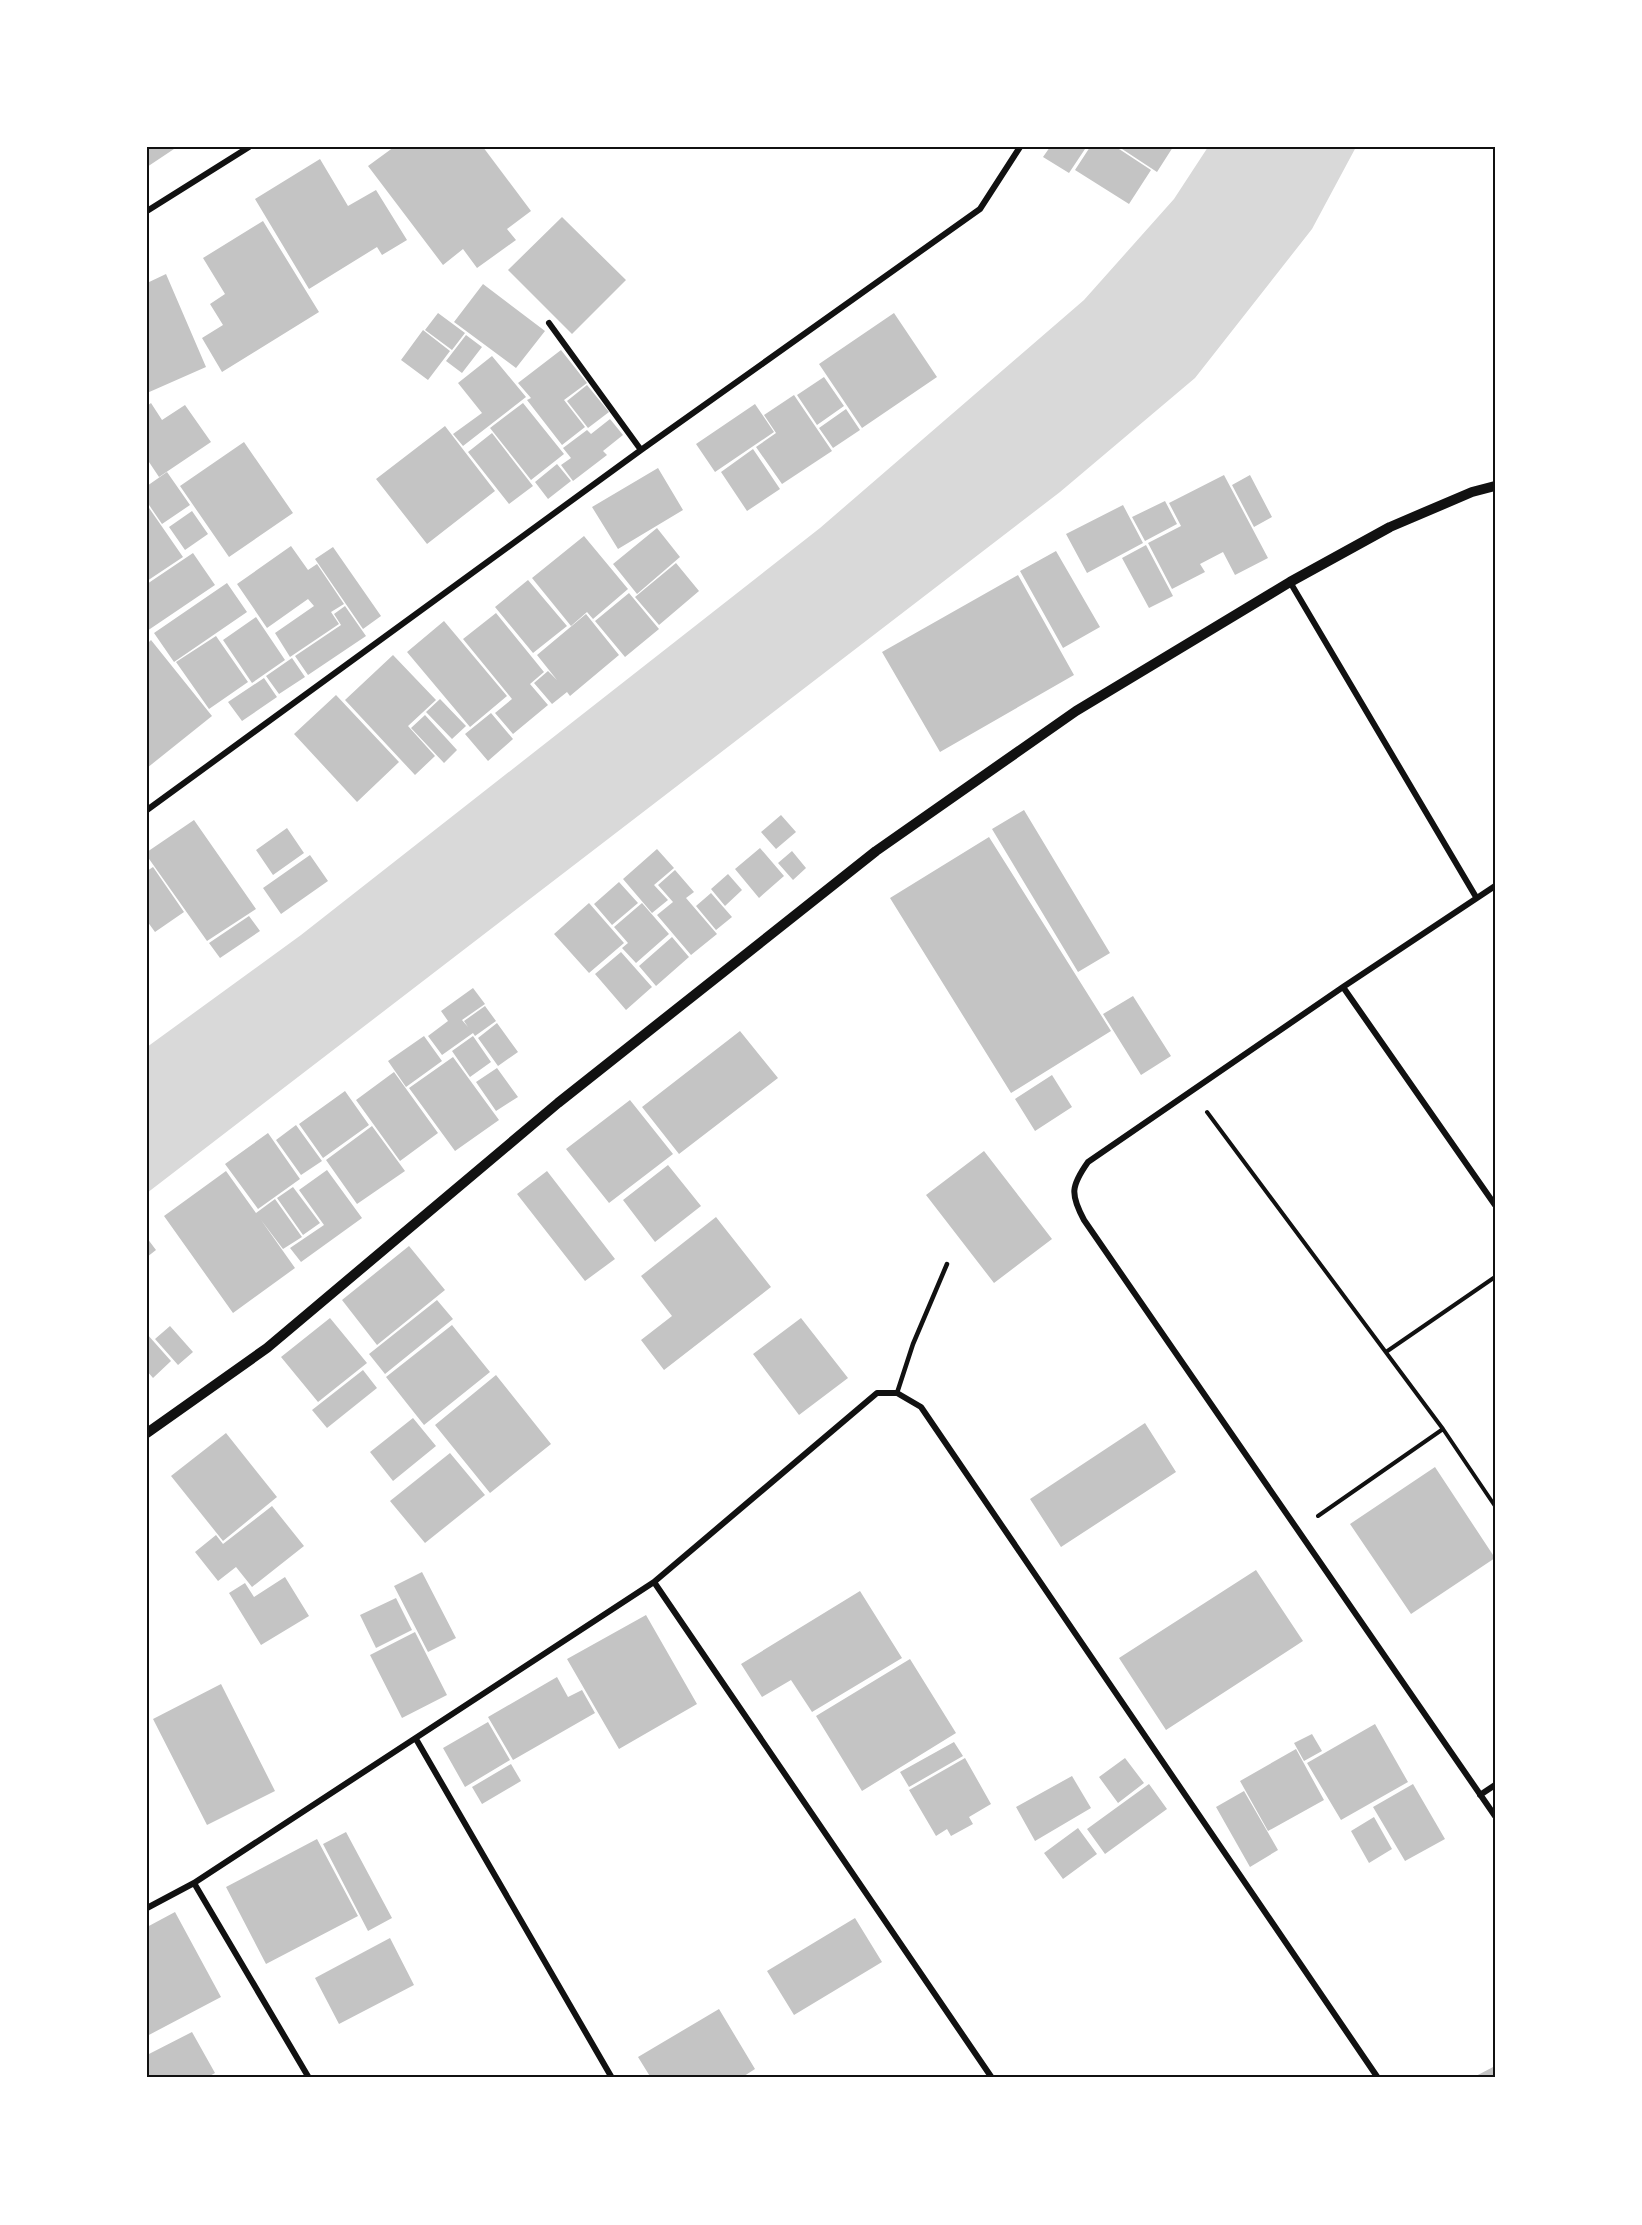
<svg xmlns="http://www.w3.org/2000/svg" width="1642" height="2225" font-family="'IBM Plex Sans',sans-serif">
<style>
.water{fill:#d9d9d9}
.building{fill:#c4c4c4}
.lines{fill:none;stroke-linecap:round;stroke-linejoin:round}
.path{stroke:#111;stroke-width:4}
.service{stroke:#111;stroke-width:4.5}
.minor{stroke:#111;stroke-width:6}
.tertiary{stroke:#111;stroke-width:10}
.neatline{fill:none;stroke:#111;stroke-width:2}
</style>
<rect width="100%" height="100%" fill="#fff"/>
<path class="water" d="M1208 147H1356L1312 229 1195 378 1060 492 147 1193V1047L301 935 820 528 1084 300 1174 199Z"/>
<path class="building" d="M147 147H173L174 149 147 167Z
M394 147H483L531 211 507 229 516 240 477 268 463 249 443 265 368 166Z
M1050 147H1081L1085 149 1069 173 1043 157Z
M1090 147H1116L1151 170 1129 204 1075 170Z
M1119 147H1173L1157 172Z
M320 159 348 206 376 190 407 240 382 255 377 247 309 289 255 199Z
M562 217 626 280 572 334 508 270Z
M263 221 319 312 222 372 202 338 223 325 210 304 225 294 203 258Z
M166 274 206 367 147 393V283Z
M483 284 545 331 516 368 454 322Z
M438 313 465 333 452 350 425 330Z
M894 313 937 377 862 428 819 364Z
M423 330 450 351 428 380 401 360Z
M466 335 482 347 462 373 446 361Z
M561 350 587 383 564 400 585 427 562 445 527 400 531 398 518 383Z
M492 356 526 397 463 446 453 434 482 413 458 383Z
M824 377 844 406 817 425 797 395Z
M587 385 609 412 588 428 567 401Z
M794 395 832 451 782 484 756 447 776 433 764 415Z
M151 403 162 420 185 405 211 442 159 477 147 459V406Z
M523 403 564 454 531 480 490 428Z
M755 404 774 432 715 472 696 444Z
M846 409 860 430 833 448 819 428Z
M610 419 623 435 603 451 607 455 573 481 561 465 571 458 563 448 587 430 591 434Z
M445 426 495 491 427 544 376 479Z
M492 433 533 486 509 504 468 452Z
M244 442 293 513 229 557 180 486Z
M753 449 780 489 747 511 721 472Z
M557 464 571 481 548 499 535 482Z
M658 468 683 510 618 549 592 507Z
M167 472 190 505 162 524 147 502V486Z
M1224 475 1268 558 1235 575 1223 552 1200 564 1205 572 1172 589 1148 543 1181 526 1169 503Z
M1250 475 1272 517 1254 527 1232 485Z
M1165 501 1177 524 1145 541 1132 517Z
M147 505 183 557 147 581Z
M1123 505 1143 543 1087 573 1066 534Z
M192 511 208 534 185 550 169 527Z
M657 528 680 557 637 594 613 564Z
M584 536 628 589 593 619 587 612 571 626 532 578Z
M1146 545 1173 596 1149 608 1122 558Z
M291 546 308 570 317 564 344 604 331 612 339 624 290 657 275 633 314 606 308 599 267 628 237 584Z
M333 547 381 616 363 629 315 559Z
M1056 551 1100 627 1063 648 1020 571Z
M193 553 215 585 147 631V584Z
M676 563 699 591 659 625 635 597Z
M1018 575 1074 675 940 752 882 652Z
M528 580 567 626 533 653 495 607Z
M227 583 247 612 174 662 154 633Z
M629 593 659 629 625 657 595 621Z
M345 606 366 636 308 675 295 656 341 625 334 614Z
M496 613 544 672 530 684 548 705 513 734 495 713 512 699 463 639Z
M586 614 619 655 570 696 567 692 552 704 534 683 548 671 557 680 537 655Z
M256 617 285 660 252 683 223 640Z
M444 621 507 696 470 727 407 652Z
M216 636 248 682 209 709 176 662Z
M151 640 212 716 147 768V644Z
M393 655 436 700 408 726 435 756 415 775 345 700Z
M292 658 305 677 279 694 266 676Z
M264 678 277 697 242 721 228 702Z
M336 695 399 762 357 802 294 734Z
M440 699 466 726 452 739 426 712Z
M491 713 513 739 488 761 465 734Z
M425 715 457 750 444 763 411 728Z
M1024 810 1110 953 1078 972 992 829Z
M781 815 796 832 776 849 761 832Z
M194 820 256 909 207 941 147 856V852Z
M287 828 304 853 273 875 256 850Z
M989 837 1111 1031 1011 1093 890 898Z
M760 848 784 876 759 898 735 869Z
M657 849 674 868 654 885 668 900 652 913 623 879Z
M792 851 806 868 793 880 778 863Z
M310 855 328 881 281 914 263 888Z
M153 867 184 912 155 932 147 921V871Z
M675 870 694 892 686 898 717 934 691 955 657 915 673 902 658 885Z
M728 874 742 890 725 906 711 889Z
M619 882 638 903 612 925 594 904Z
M711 893 732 917 716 930 696 906Z
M589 903 624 943 589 973 554 934Z
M642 903 669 934 636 963 622 948 628 943 614 927Z
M249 916 260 931 220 958 209 943Z
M672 937 689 957 656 986 639 966Z
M621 952 652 987 626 1010 595 974Z
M473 988 485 1004 462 1020 468 1027 464 1021 485 1006 496 1021 475 1036 473 1033 442 1055 428 1036 448 1021 441 1011Z
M1133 996 1171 1056 1141 1075 1103 1014Z
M497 1023 518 1052 498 1066 478 1038Z
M740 1031 778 1078 679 1154 642 1107Z
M424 1036 442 1061 406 1087 388 1061Z
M473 1036 491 1062 470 1077 452 1051Z
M453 1057 499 1120 455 1151 409 1088Z
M497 1068 518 1097 496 1111 476 1082Z
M394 1072 438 1133 400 1161 356 1100Z
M1052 1075 1072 1107 1035 1131 1015 1099Z
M345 1091 369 1125 323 1158 299 1124Z
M630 1100 673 1154 609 1203 566 1149Z
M296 1125 322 1161 301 1175 276 1140Z
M372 1126 405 1171 357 1204 326 1160Z
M268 1133 300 1179 258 1209 225 1164Z
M984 1151 1052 1239 994 1283 926 1195Z
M668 1165 701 1206 655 1242 623 1200Z
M327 1170 362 1218 301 1262 290 1248 324 1225 299 1190Z
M226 1171 256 1213 275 1199 302 1237 283 1249 261 1220 295 1268 233 1313 164 1216Z
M547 1171 615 1259 585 1281 517 1194Z
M293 1187 320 1223 303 1235 277 1198Z
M716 1217 771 1287 664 1370 641 1340 672 1316 641 1276Z
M147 1238 156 1250 147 1257Z
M409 1246 445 1290 377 1345 342 1300Z
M437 1300 453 1319 385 1374 369 1354Z
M330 1318 367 1363 318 1402 281 1357Z
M801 1318 848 1378 799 1415 753 1354Z
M452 1325 490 1372 424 1425 386 1377Z
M170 1326 193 1352 178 1365 155 1339Z
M147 1334 171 1361 153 1378 147 1371Z
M363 1370 377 1388 327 1428 312 1410Z
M496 1375 551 1444 490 1493 435 1425Z
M413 1418 436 1446 393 1481 370 1452Z
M1145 1423 1176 1472 1061 1547 1030 1499Z
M226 1433 277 1497 223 1541 171 1476Z
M450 1453 485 1495 425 1543 390 1501Z
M1435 1467 1495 1558 1411 1614 1350 1524Z
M272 1506 304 1546 252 1587 236 1567 218 1581 195 1552 216 1535 223 1544Z
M1256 1570 1303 1641 1166 1730 1119 1658Z
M422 1572 456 1638 428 1652 394 1586Z
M285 1577 309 1616 261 1645 229 1593 245 1583 254 1597Z
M860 1591 902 1658 812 1712 791 1680 762 1697 741 1664Z
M396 1598 412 1630 376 1648 360 1615Z
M646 1615 697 1704 619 1749 567 1659Z
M415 1632 447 1695 402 1718 370 1655Z
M910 1659 956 1733 862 1791 816 1716Z
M557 1677 568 1697 582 1690 595 1713 513 1760 488 1717Z
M221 1684 275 1791 207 1825 153 1719Z
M488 1722 510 1760 465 1787 443 1748Z
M1375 1724 1408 1782 1341 1820 1307 1763Z
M1312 1734 1322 1751 1304 1761 1294 1743Z
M954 1742 963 1756 909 1787 900 1772Z
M1296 1749 1324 1800 1268 1831 1240 1781Z
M965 1758 991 1804 969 1817 973 1824 951 1836 947 1829 936 1836 909 1790Z
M1125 1758 1144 1783 1118 1803 1099 1777Z
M511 1764 521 1781 482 1804 472 1787Z
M1072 1776 1091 1808 1035 1841 1016 1807Z
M1149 1784 1167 1809 1105 1854 1087 1829Z
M1413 1784 1445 1839 1405 1861 1373 1807Z
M1244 1791 1278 1850 1250 1867 1216 1807Z
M1374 1817 1392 1849 1369 1863 1351 1831Z
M1078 1828 1097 1854 1063 1879 1044 1853Z
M346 1832 392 1918 368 1931 323 1844Z
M317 1839 358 1916 266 1964 226 1887Z
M175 1912 221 1997 147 2036V1927Z
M855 1918 882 1962 794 2015 767 1971Z
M390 1938 414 1985 339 2024 315 1978Z
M719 2009 755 2069 741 2078H651L638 2057Z
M192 2032 215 2073 206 2078H147V2055Z
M1495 2066V2078H1472Z"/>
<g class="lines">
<path class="path" d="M1207 1112 1443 1429 1495 1506
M1386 1352 1495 1277
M1318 1516 1443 1429"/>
<path class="service" d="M897 1393 913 1344 947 1264"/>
<path class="minor" d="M147 211 249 147
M549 323 641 450
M1290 582 1476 897
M147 810 641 450 980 209 1020 147
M1495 886 1343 987 1088 1162C1071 1186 1070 1194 1084 1220L1495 1816
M1343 987 1495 1205
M654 1582 992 2078
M416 1739 612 2078
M1480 1795 1495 1785
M194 1883 309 2078
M147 1908 194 1883 654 1582 877 1393H897L921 1407 1378 2078"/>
<path class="tertiary" d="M147 1433 267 1348 558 1103 876 851 1076 711 1290 582 1390 527 1472 492 1495 486"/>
</g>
<rect width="1642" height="2225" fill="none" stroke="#ffffff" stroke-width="297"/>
<rect x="148" y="148" width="1346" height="1928" class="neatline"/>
</svg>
